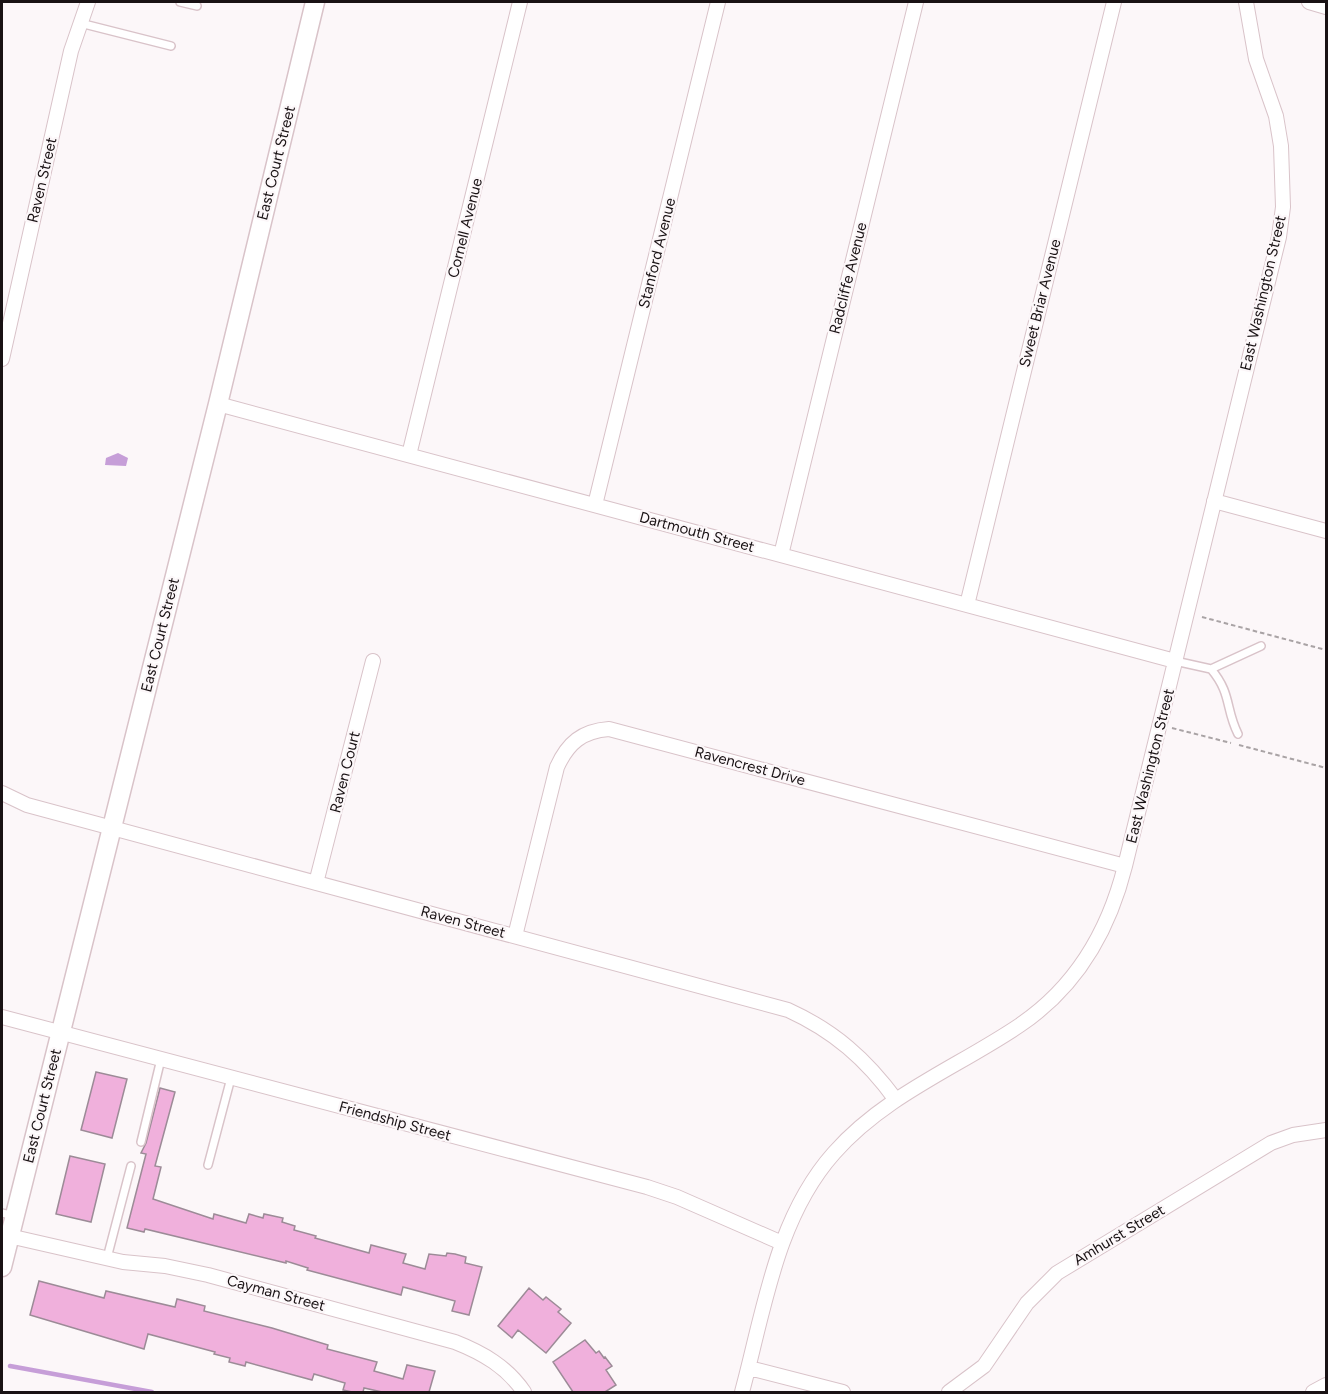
<svg xmlns="http://www.w3.org/2000/svg" width="1328" height="1394" font-family="Figtree,sans-serif">
<style>
.water{fill:#c69ed8}
.lines{fill:none;stroke-linecap:round;stroke-linejoin:round}
.stream{stroke:#c69ed8;stroke-width:4.5}
.building{fill:#f0b0dc;stroke:#9c8b97;stroke-width:1.5}
.service-casing{stroke:#d9c3c9;stroke-width:10}
.minor-casing{stroke:#d9c3c9;stroke-width:16}
.tertiary-casing{stroke:#d9c3c9;stroke-width:21}
.path{stroke:#a9a3a5;stroke-width:2;stroke-dasharray:4.5 3;stroke-linecap:butt}
.service{stroke:#fff;stroke-width:7}
.minor{stroke:#fff;stroke-width:14}
.tertiary{stroke:#fff;stroke-width:18}
.labels{text-anchor:middle;stroke-width:4.5;stroke-linejoin:round;paint-order:stroke}
.street-label{font-size:15px;fill:#191214;stroke:#fcf7f9}
</style>
<rect width="100%" height="100%" fill="#fcf7f9"/>
<path class="water" d="M118 453 128 458 126 466 105 465 106 458Z"/>
<g class="lines">
<path class="stream" d="M10 1366 152 1392"/>
</g>
<path class="building" d="M96 1072 127 1079 112 1138 81 1130Z
M160 1088 175 1092 155 1166 161 1167 153 1199 213 1219 214 1214 246 1223 249 1214 263 1218 264 1214 283 1218 282 1222 295 1226 294 1230 316 1236 315 1238 369 1253 371 1245 406 1254 403 1263 425 1269 429 1254 446 1256 447 1253 455 1254 466 1257 465 1263 482 1267 469 1315 452 1311 455 1301 403 1287 401 1295 307 1270 308 1268 286 1261V1263L145 1229 144 1232 127 1228 146 1154 141 1153 146 1143Z
M70 1156 105 1164 91 1222 56 1214Z
M39 1281 104 1298 106 1291 175 1307 177 1299 205 1306 204 1311 272 1328 328 1345 327 1349 377 1362 374 1371 403 1379 407 1365 435 1371 429 1392H382L364 1388 363 1392H352L343 1390 345 1383 314 1374 312 1380 246 1362 245 1366 229 1362 230 1358 214 1354 215 1352 148 1334 144 1349 30 1315Z
M529 1288 543 1300 546 1297 561 1309 558 1312 571 1323 546 1353 518 1330 512 1338 498 1326Z
M585 1340 596 1353 599 1351 604 1358 605 1357 612 1366 606 1370 616 1385 605 1392H573L553 1362Z"/>
<g class="lines">
<g class="service-casing">
<path id="service" d="M180 2 197 6
M80 23 171 46
M1175 661 1211 669
M1238 734C1225 708 1232 694 1211 669L1261 646
M141 1142 161 1059
M208 1165 231 1078
M2 1213 15 1216
M107 1258 131 1166"/>
</g>
<g class="minor-casing">
<path id="minor" d="M1309 2 1326 7
M2 359 71 51 88 2
M218 404 1175 661
M409 455 520 2
M1214 501 1326 531
M595 505 718 2
M781 555 916 2
M967 605 1114 2
M2 793 27 805 788 1010C834 1031 866 1059 896 1100
M316 883 373 661
M515 936 557 767C568 743 582 731 609 729L1125 866
M2 1017 647 1187 677 1197 782 1243
M9 1236 123 1262 165 1266 208 1275 455 1342C483 1353 507 1367 524 1392
M749 1368 843 1392
M742 1392C764 1311 776 1218 834 1153 885 1095 958 1067 1020 1025 1076 987 1109 930 1125 866L1279 237 1283 207 1281 146 1276 116 1256 59 1246 2
M949 1392 984 1366 1027 1303 1057 1273 1271 1143 1293 1135 1326 1130
M1313 1392 1326 1385"/>
</g>
<g class="tertiary-casing">
<path id="tertiary" d="M2 1267 218 404 315 2"/>
</g>
<path class="path" d="M1202 617 1326 650
M1172 728 1231 743
M1239 745 1326 768"/>
<use href="#service" class="service"/>
<use href="#minor" class="minor"/>
<use href="#tertiary" class="tertiary"/>
</g>
<g class="labels">
<g class="street-label">
<text transform="translate(276 163) rotate(-76)" y="5">East Court Street</text>
<text transform="translate(42 180) rotate(-77)" y="5">Raven Street</text>
<text transform="translate(465 228) rotate(-76)" y="5">Cornell Avenue</text>
<text transform="translate(657 253) rotate(-76)" y="5">Stanford Avenue</text>
<text transform="translate(848 278) rotate(-76)" y="5">Radcliffe Avenue</text>
<text transform="translate(1263 293) rotate(-77)" y="5">East Washington Street</text>
<text transform="translate(1040 303) rotate(-76)" y="5">Sweet Briar Avenue</text>
<text transform="translate(697 532) rotate(15)" y="5">Dartmouth Street</text>
<text transform="translate(160 635) rotate(-76)" y="5">East Court Street</text>
<text transform="translate(750 766) rotate(15)" y="5">Ravencrest Drive</text>
<text transform="translate(1150 766) rotate(-76)" y="5">East Washington Street</text>
<text transform="translate(345 772) rotate(-76)" y="5">Raven Court</text>
<text transform="translate(463 922) rotate(15)" y="5">Raven Street</text>
<text transform="translate(42 1106) rotate(-76)" y="5">East Court Street</text>
<text transform="translate(395 1121) rotate(15)" y="5">Friendship Street</text>
<text transform="translate(1119 1235) rotate(-31)" y="5">Amhurst Street</text>
<text transform="translate(276 1293) rotate(15)" y="5">Cayman Street</text>
</g>
</g>
<rect width="1328" height="1394" fill="none" stroke="#191214" stroke-width="6"/>
</svg>
